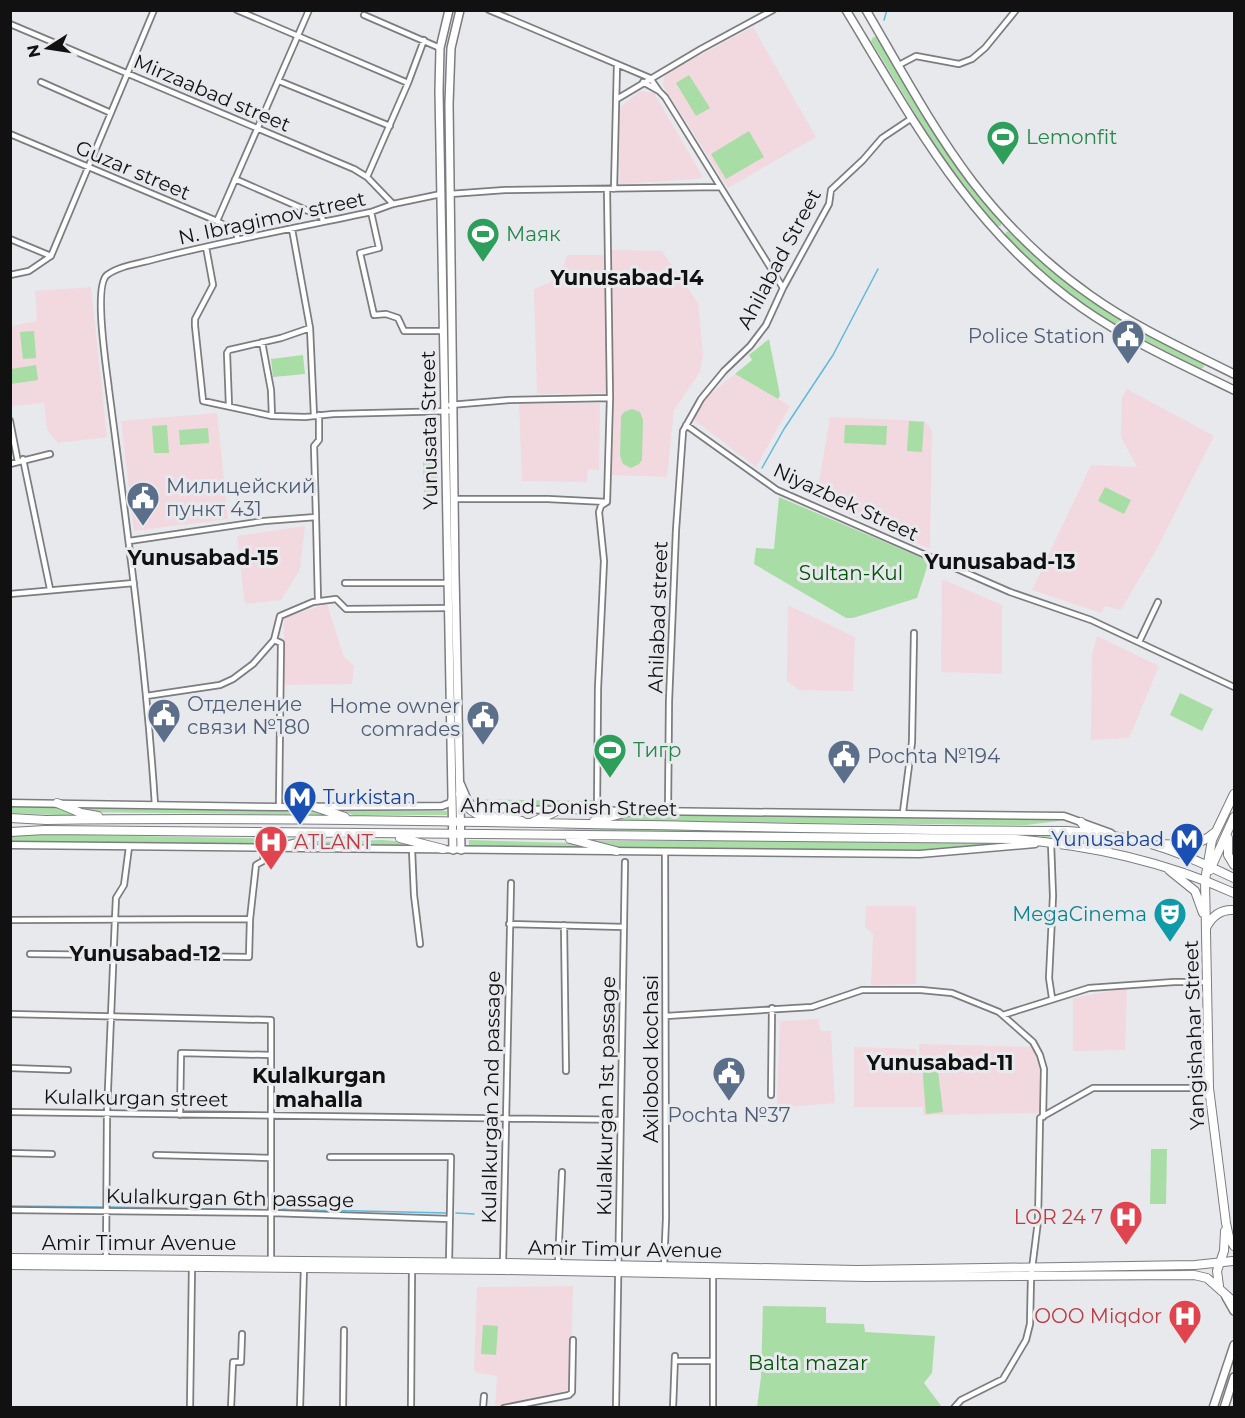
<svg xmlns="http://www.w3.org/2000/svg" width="1245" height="1418" font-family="Montserrat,sans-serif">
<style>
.education{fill:#f2d8df}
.green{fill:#a8dda5}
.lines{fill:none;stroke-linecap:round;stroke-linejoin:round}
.stream{stroke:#61b8dc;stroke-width:1.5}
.minor-casing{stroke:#7c7d81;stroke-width:8}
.tertiary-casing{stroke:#7c7d81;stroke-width:9}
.secondary-casing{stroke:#7c7d81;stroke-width:10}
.primary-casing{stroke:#7c7d81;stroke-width:10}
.minor{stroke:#fff;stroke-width:4.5}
.tertiary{stroke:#fff;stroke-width:6}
.secondary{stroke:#fff;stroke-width:7}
.primary{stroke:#fff;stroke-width:8}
.labels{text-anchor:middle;stroke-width:6;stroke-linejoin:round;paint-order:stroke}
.street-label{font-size:20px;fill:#111112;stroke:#e8e9ed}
.leisure-label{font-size:20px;fill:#27864d;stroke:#e8e9ed;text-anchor:start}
.service-label{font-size:20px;fill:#4e5e75;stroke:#e8e9ed;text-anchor:start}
.park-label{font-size:20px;fill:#015506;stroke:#e8e9ed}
.transit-label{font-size:20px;fill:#164399;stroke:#e8e9ed;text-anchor:start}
.health-label{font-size:20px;fill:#be3a42;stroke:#e8e9ed;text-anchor:end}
.culture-label{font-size:20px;fill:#0d838f;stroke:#e8e9ed;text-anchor:end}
.neighbourhood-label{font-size:21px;font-weight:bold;fill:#111112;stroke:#e8e9ed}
</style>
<rect width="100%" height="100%" fill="#e8e9ed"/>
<path class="education" d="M753 27 816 137 728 188 663 85 665 74Z
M640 91 654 93 703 177 698 179 620 184 618 109Z
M612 250 662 251 698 303 703 354 700 372 674 410 667 477 612 475Z
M567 255H605L606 393 537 394 534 289 549 283 561 274Z
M91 287 107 437 58 443 47 430 44 403 12 406 10 326 37 321 35 291Z
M735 374 790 406 756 467 693 419 698 404Z
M1127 389 1214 436 1159 545 1121 610 1105 606 1101 613 1032 590 1091 465 1137 467 1121 437 1122 397Z
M600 403 599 470 588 469 587 482 522 481 519 404Z
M217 413 228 519 134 531 121 421Z
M830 417 924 421 932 430 930 549 816 500Z
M305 526 300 570 281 600 245 604 237 536Z
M942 579 1002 605V674L941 672Z
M327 604 344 657 354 666 352 684 284 685V618Z
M788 605 855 637 853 691 799 690 787 681Z
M1097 636 1159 666 1129 738 1091 740 1092 655Z
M866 906H916V984L871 985 873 934 865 927Z
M1127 988 1125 1050 1073 1051V998Z
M819 1019 820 1031H831L835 1103 777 1108 780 1021Z
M919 1044 1035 1047 1040 1069 1041 1113 923 1115V1107H854V1047L916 1049 920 1074Z
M573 1286 570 1389 555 1394 495 1407 497 1376 474 1372 477 1287Z"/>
<path class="green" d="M873 37H877C915 101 951 166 1001 221V226H996C946 170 910 104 871 41Z
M689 75 710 108 696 116 676 83Z
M749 131 764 157 726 179 711 154Z
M1010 231C1036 257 1064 283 1094 303 1129 326 1167 344 1204 363V367L1201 369C1158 347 1114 326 1075 298 1050 280 1027 257 1005 235L1006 232Z
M34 331 36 358 23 359 20 332Z
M769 339 780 395 778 399 735 374 752 360 749 355Z
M303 355 305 374 273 377 271 359Z
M36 365 38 380 11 384V369Z
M632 409 640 412 643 420 642 460 639 464 631 468 623 464 620 456 621 416 624 412Z
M909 421 924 422 922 452 907 451Z
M167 425 169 453H154L152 426Z
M845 425 887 426 886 445 844 443Z
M208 428 209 443 180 445 179 430Z
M423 462H438V492H424Z
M1105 487 1131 500 1124 514 1098 501Z
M779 497 929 561 917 598 853 618H846L754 564 756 548 774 549Z
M1180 693 1213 709 1202 731 1170 715Z
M470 799 584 801 586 800H593V806H479Z
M10 806 55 807 80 816 13 813 11 812Z
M73 807 313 810 329 815 84 812Z
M342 810 447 811V815H353Z
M643 813 1062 818 1067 820 1026 825 610 821Z
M584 828 1036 834 1080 837 1090 841 1088 843 1036 836 626 832H510Z
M27 834 303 839 277 846 11 843V836Z
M382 840 408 842 423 847 295 846 313 842Z
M469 840 572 843 594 849 469 847Z
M593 841H1015V842L909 851 621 848Z
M937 1063 943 1112 926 1114 922 1064Z
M1151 1149H1167L1166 1204H1150Z
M763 1306 826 1307V1323L864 1324 865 1332 935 1336 932 1373 924 1383 942 1407H757L761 1377Z
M483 1325 498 1326 496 1355 481 1354Z"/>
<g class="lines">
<path class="stream" d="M884 20 887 10
M762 468 784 429 833 355 878 269
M10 1206 104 1207
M110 1207 268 1210
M274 1209 447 1213
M456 1213 474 1214"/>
<g class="minor-casing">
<path id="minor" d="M237 10 408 83
M489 10 650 78 659 91 665 97 783 288
M364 15 440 48
M10 24 354 169 367 177 393 204
M899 65 916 56 959 64 972 59 985 48 1016 10
M279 81 390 126
M41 82 111 113
M643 82 659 91
M617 99 701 49 773 10
M10 134 217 221 236 232 238 240
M367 177 408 83 424 40
M235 179 322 217 323 222
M614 189 617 64
M450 194 505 190 720 187
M371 212 379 248 360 253 374 315 386 314 398 318 404 331H443
M217 221 309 10
M292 229 310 328 314 416
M10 239 51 256
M206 247 213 285 195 319V326L203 401 272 416 305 417 333 414 452 411
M51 256 154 10
M10 275 29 271 51 256
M262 342 271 390 272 416
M450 405 509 400 610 398
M229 406 227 353 229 350 281 338 310 328
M10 421 18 462
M686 425 777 490 1010 592 1091 620 1234 687
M23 459 50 589
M10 464 50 454
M454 499H548L607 502
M316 517 314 446 319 440V415
M129 541 264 521 316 517 318 601
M345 583H448
M10 594 134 583
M274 640 281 643 279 807
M1139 642 1158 602
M146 696 220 685 233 679 253 664 274 640 280 616 313 602 336 599 346 609 449 608
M155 805C146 666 127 528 109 390 107 371 93 286 107 275 120 265 143 263 159 258 229 240 301 227 371 212L393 204 441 194
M597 810 598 688 604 561 599 512 601 506 607 502 610 398 607 189
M668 811 669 701 676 530 683 431 701 399 724 371 750 346 766 325 783 288 829 204 831 190 863 160 882 138 912 118
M903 812 912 742 914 633
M1051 843 1053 896 1049 978 1052 998
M412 850 414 895 420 944
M10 920 250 919
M509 924 624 927
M564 925 566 1071
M30 954 113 955
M174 956 249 957 250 919 256 865 263 861 265 848
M10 1014 271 1020V1260
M1003 1015 1089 988 1174 982H1207
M666 1016 812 1007 862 990H921L952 993 999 1012 1033 1042 1040 1055 1044 1069 1043 1117
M10 1068 68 1070
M771 1095 772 1008
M10 1112C214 1114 417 1116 620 1120
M180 1115 181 1053 271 1055
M10 1153 52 1154
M156 1155 271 1158
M330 1157H451L449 1262
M10 1210 272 1213 450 1219
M106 1260 107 1113 115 919 116 898 124 885 129 847
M503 1264 511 883
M558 1264 562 1172
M664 1266 666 1219 665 852
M675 1361H713
M190 1408 192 1266
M231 1408 233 1362H241L242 1334
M300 1408 304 1266
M343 1408 344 1330
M411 1408 412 1269
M483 1408 484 1396
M504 1408 569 1395 572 1392 573 1340
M616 1408 625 862
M673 1408 675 1356
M713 1408V1272
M954 1408 961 1400 1003 1379 1026 1340 1030 1324 1031 1277 1038 1221 1040 1118 1093 1088H1209"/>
</g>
<g class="tertiary-casing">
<path id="tertiary" d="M461 784 469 803 481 809 1064 816 1111 833
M10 803 279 807 442 806 450 803 452 798
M10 845 920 854 1035 844"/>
</g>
<g class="secondary-casing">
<path id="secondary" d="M449 10 440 48 439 91 453 850
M460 10 451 48 449 104 455 574 461 850
M846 10C914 122 972 231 1082 308 1129 341 1183 365 1234 390
M866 10C900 68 932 128 972 181 1005 224 1046 264 1090 295 1135 327 1186 350 1234 374
M1226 1297 1234 1311
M1213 1408 1234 1345
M1224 1408 1234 1377"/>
</g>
<g class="primary-casing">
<path id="primary" d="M460 794C473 826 494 812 522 821
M1234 794 1212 840 1205 880 1209 1088 1226 1223 1229 1237 1234 1246
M57 803 81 813 98 816
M315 807 345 817
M10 818 46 820C387 815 727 830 1068 831 1095 833 1121 836 1147 843 1177 851 1206 865 1234 878
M594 821 636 810
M533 822 559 810
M1081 822 1094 839V843L1089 848
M10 832 45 830 1015 839C1093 846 1163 861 1234 893
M400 838 443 849
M1228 838V855L1234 865
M570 839 616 851
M1161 844C1181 845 1199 847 1214 833
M278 848 322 836
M1169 870 1195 891 1203 913
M1210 870 1234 817
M1207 926C1213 915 1222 909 1234 910
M10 1258 503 1263 857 1270 1195 1265 1233 1261
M10 1265 503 1270 868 1277 1194 1275 1207 1278 1234 1302
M1219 1286 1217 1271 1224 1251 1225 1231"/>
</g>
<use href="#minor" class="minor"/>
<use href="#tertiary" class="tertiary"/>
<use href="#secondary" class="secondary"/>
<use href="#primary" class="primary"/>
</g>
<defs>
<g id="stadium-pin" transform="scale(1.725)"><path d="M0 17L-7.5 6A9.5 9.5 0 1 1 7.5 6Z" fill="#2e9e5b" stroke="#e8e9ed"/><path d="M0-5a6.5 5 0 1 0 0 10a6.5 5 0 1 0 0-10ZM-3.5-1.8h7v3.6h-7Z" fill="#fff"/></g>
<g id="civic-pin" transform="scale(1.725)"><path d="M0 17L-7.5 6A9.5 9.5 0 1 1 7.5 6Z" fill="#5c6f8a" stroke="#e8e9ed"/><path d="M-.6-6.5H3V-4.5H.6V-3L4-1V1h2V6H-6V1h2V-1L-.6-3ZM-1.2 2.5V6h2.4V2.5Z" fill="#fff"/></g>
<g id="metro-pin" transform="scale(1.725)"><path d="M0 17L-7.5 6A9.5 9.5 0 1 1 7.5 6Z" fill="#1a4fb4" stroke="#e8e9ed"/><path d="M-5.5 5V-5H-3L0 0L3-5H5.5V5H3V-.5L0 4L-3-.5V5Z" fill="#fff"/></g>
<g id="hospital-pin" transform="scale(1.725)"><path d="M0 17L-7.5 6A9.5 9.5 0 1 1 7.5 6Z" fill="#e0444e" stroke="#e8e9ed"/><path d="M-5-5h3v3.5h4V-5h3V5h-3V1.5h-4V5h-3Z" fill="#fff"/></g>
<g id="theatre-pin" transform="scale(1.725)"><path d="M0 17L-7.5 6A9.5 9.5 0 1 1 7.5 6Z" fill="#0f9aa8" stroke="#e8e9ed"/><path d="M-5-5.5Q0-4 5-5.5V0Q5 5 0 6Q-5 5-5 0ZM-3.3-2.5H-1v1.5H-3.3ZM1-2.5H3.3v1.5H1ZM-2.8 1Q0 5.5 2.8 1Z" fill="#fff"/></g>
</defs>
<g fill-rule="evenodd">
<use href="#stadium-pin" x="1003" y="137"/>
<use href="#stadium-pin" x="483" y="234"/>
<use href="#civic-pin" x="1128" y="336"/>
<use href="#civic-pin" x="143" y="498"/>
<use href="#civic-pin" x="164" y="715"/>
<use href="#civic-pin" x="483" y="717"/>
<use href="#stadium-pin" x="610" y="750"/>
<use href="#civic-pin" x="844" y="756"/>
<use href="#metro-pin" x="300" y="797"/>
<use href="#metro-pin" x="1187" y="839"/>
<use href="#hospital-pin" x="271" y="842"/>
<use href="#theatre-pin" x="1170" y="914"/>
<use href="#civic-pin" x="729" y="1073"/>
<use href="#hospital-pin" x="1126" y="1217"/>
<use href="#hospital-pin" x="1185" y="1316"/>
</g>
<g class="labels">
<g class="street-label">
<text transform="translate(212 93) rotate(23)" y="7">Mirzaаbаd street</text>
<text transform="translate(133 170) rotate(23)" y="7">Guzar street</text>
<text transform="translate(272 218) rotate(-12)" y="7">N. Ibragimov street</text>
<text transform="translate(779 259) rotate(-62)" y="7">Ahilabad Street</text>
<text transform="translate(429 430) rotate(-91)" y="7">Yunusata Street</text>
<text transform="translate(846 502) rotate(25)" y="7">Niyazbek Street</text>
<text transform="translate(658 617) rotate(-88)" y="7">Ahilabad street</text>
<text transform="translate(569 807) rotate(1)" y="7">Ahmad Donish Street</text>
<text transform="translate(1194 1035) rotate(-92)" y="7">Yangishahar Street</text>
<text transform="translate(651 1059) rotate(-90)" y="7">Axilobod kochasi</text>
<text transform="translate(606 1096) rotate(-89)" y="7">Kulalkurgan 1st passage</text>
<text transform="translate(491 1097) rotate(-89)" y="7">Kulalkurgan 2nd passage</text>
<text transform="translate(136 1098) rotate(1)" y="7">Kulalkurgan street</text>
<text transform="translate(230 1198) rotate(1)" y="7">Kulalkurgan 6th passage</text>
<text x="139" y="1250">Amir Timur Avenue</text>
<text transform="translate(625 1249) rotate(1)" y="7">Amir Timur Avenue</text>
</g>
<g class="leisure-label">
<text x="1026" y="144">Lemonfit</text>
<text x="506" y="241">Маяк</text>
<text x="633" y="757">Тигр</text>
</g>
<g class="service-label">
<text x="1105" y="343" text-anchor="end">Police Station</text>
<text x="166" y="493">Милицейский<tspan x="166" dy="23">пункт 431</tspan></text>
<text x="187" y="711">Отделение<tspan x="187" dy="23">связи №180</tspan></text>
<text x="460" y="713" text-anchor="end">Home owner<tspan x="460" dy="23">comrades</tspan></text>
<text x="867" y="763">Pochta №194</text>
<text x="729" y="1122" text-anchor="middle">Pochta №37</text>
</g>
<g class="park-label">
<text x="851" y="580">Sultan-Kul</text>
<text x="808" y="1370">Balta mazar</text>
</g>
<g class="transit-label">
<text x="323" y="804">Turkistan</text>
<text x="1164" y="846" text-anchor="end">Yunusabad</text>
</g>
<g class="health-label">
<text x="294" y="849" text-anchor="start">ATLANT</text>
<text x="1103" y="1224">LOR 24 7</text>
<text x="1162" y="1323">OOO Miqdor</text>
</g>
<g class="culture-label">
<text x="1147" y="921">MegaCinema</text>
</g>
<g class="neighbourhood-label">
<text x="627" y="285">Yunusabad-14</text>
<text x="203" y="565">Yunusabad-15</text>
<text x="1000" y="569">Yunusabad-13</text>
<text x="145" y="961">Yunusabad-12</text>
<text x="940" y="1070">Yunusabad-11</text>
<text x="319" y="1083">Kulalkurgan<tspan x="319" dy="24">mahalla</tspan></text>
</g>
</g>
<rect width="1245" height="1418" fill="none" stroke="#111112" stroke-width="24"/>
<g transform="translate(48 48) rotate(258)" stroke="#e8e9ed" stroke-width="4.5" paint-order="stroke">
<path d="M0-4.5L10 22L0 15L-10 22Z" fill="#111112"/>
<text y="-9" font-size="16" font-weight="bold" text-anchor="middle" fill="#111112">N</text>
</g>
</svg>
